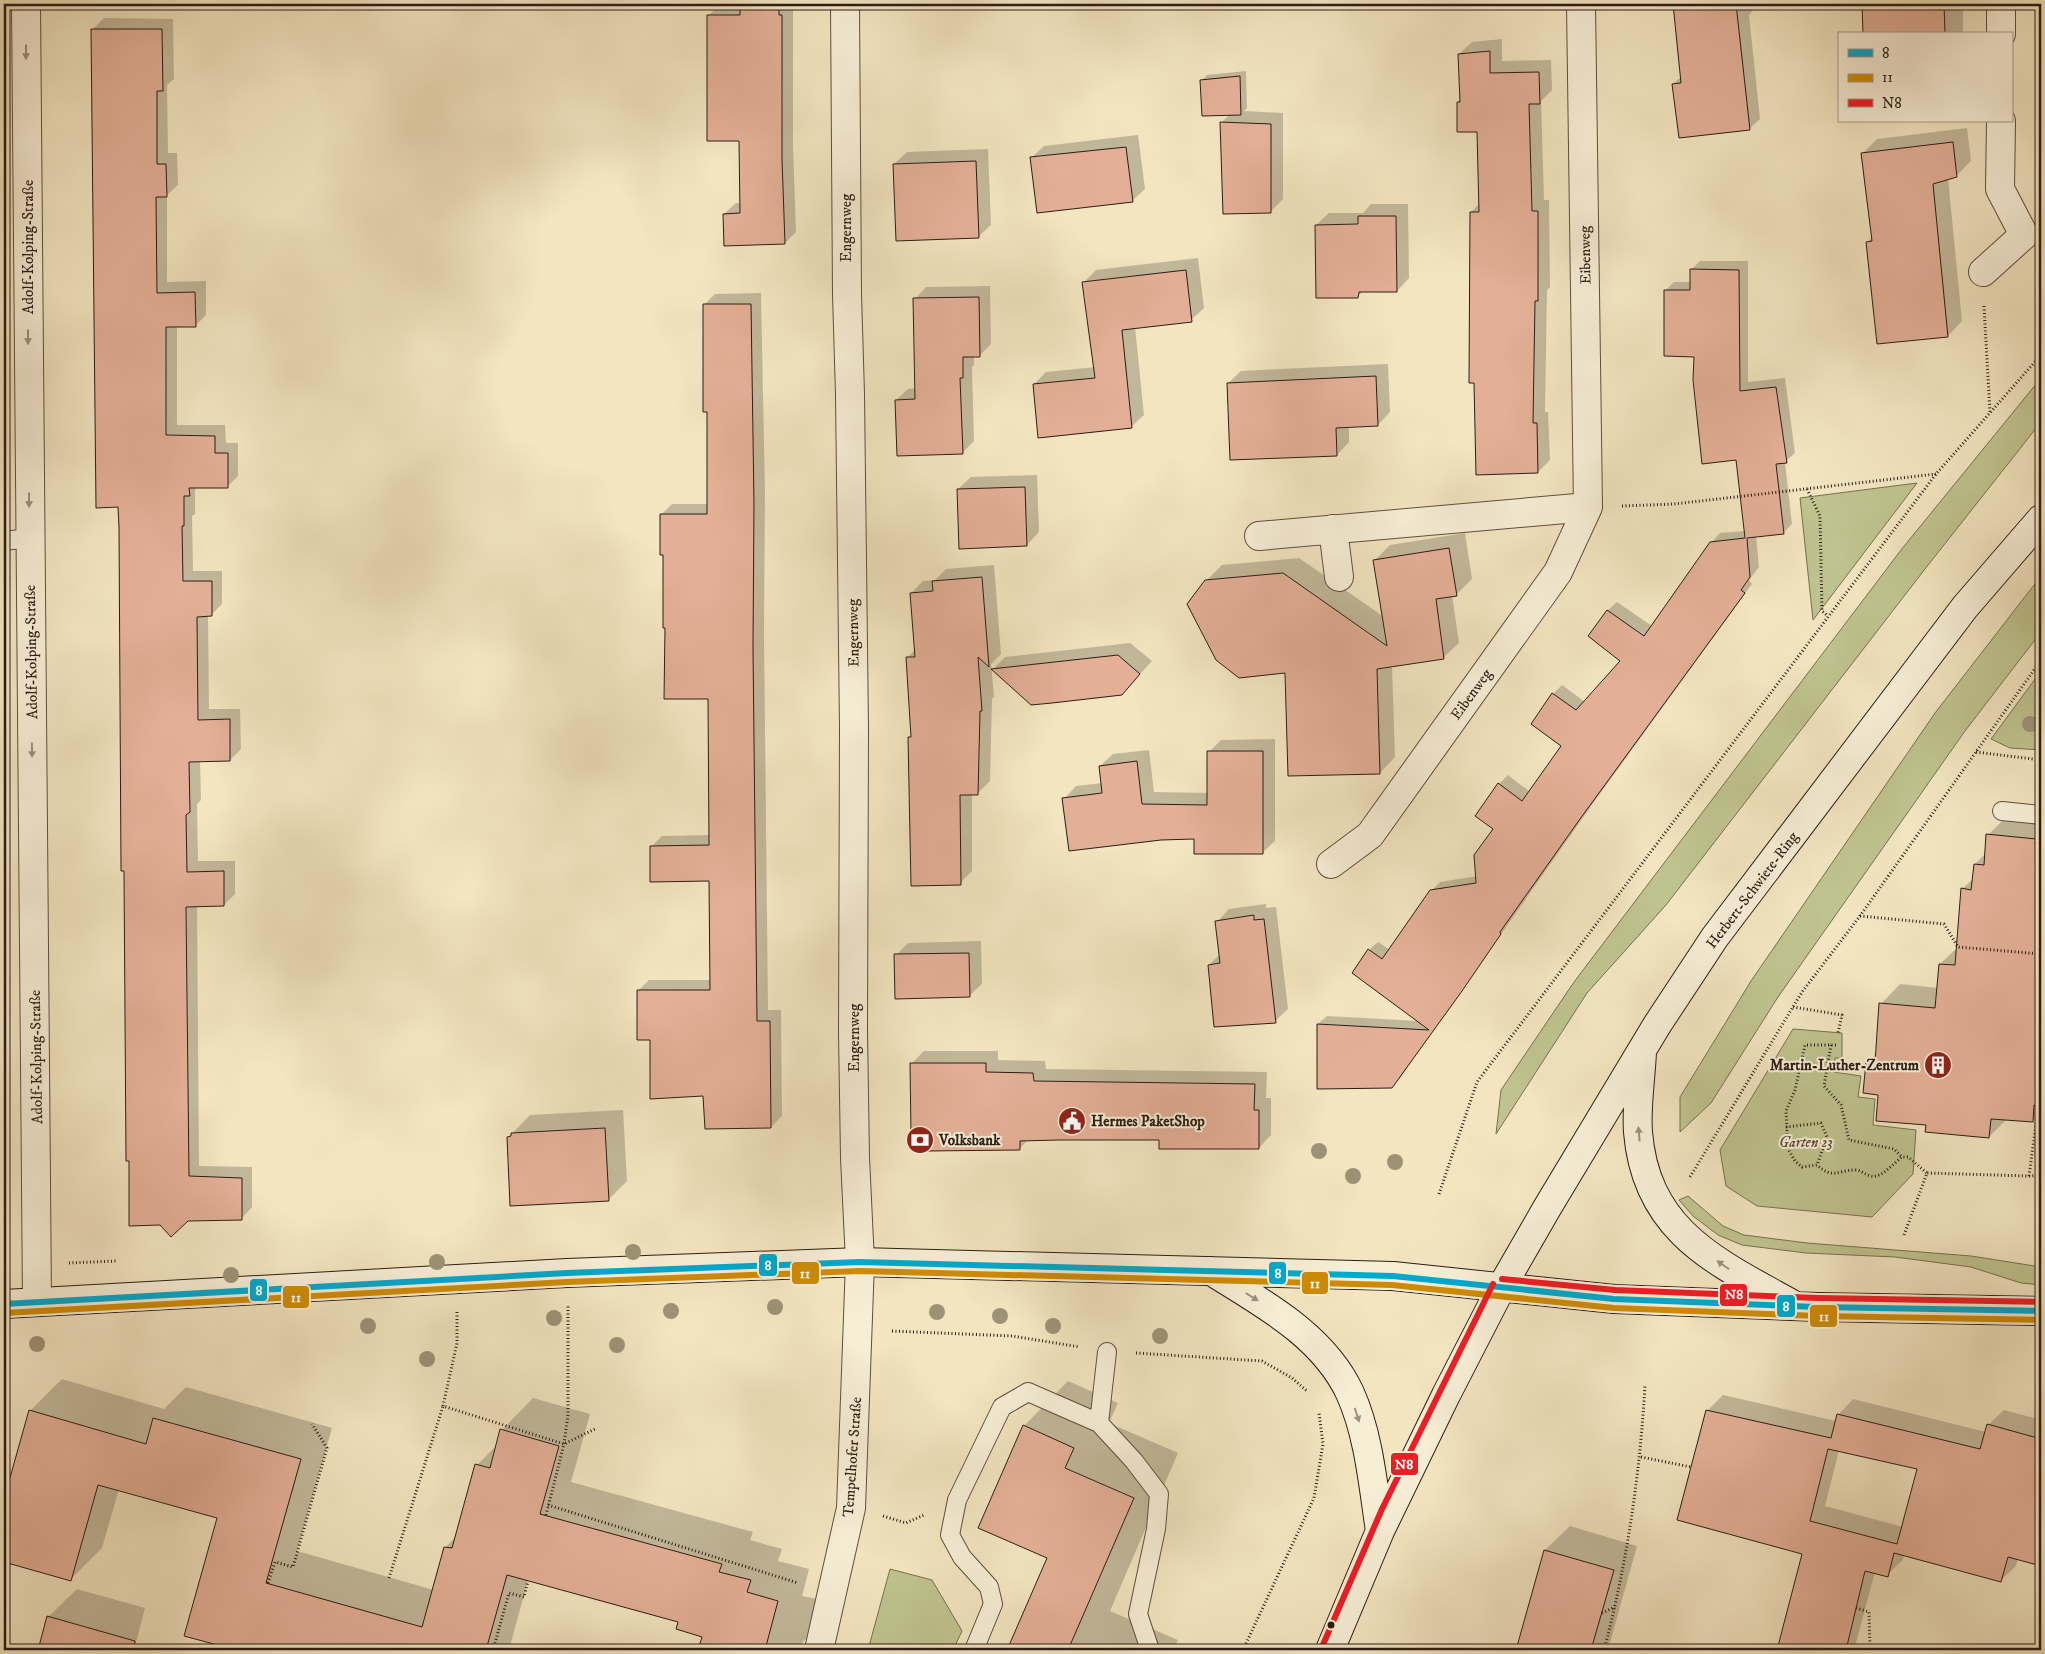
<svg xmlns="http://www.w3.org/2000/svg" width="2045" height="1654" font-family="'IM FELL DW Pica',serif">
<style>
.green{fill:#bfc38f;stroke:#767052}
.shadow{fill:#0003;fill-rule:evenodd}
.building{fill:#e3af96;stroke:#2c1d15;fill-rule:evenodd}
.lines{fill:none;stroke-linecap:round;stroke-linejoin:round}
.lane-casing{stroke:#5e4f40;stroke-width:20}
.street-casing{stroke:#5e4f40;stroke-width:30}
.secondary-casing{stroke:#2c1d15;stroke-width:30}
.path{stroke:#2c1d15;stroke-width:3;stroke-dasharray:1 2.5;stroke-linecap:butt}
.lane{stroke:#f7eed6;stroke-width:18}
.street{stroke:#f7eed6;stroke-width:28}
.secondary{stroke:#f7eed6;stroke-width:28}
.bus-1-casing{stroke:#f7eed6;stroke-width:10}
.bus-2-casing{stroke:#f7eed6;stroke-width:10}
.bus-3-casing{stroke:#f7eed6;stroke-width:10}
.bus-1{stroke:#00a9ce;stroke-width:6}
.bus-2{stroke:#ce8b04;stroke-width:6}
.bus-3{stroke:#ee1c25;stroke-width:6}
.tree{fill:#9d9276}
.oneway{fill:#9c907f}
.bus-dot{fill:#2c1d15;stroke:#f7eed6;stroke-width:2}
.labels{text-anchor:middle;stroke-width:4;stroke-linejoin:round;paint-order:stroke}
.street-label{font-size:15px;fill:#2c1d15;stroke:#f7eed6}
.poi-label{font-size:15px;font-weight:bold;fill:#2c1d15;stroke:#f7eed6;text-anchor:start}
.park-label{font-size:15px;font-style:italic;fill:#584f3a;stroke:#f7eed6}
.line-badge{stroke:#f7eed6;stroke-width:2}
.badge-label{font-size:14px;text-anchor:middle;font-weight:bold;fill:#fff}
</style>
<rect width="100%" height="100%" fill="#f2e5c0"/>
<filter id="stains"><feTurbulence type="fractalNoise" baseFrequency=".004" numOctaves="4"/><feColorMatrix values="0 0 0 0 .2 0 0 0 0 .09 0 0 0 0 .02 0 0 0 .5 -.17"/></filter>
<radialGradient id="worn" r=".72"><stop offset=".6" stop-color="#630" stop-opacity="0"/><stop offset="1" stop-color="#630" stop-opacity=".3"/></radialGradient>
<path class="green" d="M2041 378V422L1925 569 1666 905 1587 993 1496 1134 1501 1090 1574 982 1901 550Z
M1917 483 1813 620 1800 498Z
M2041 576V632L1965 731 1778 997 1711 1103 1680 1132V1097L1751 981 1935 713Z
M2041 671V750L2010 748 1991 739Z
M1793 1029 1842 1033V1058H1835L1834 1072 1861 1076 1858 1097 1875 1099 1873 1125 1916 1130 1913 1174 1872 1217 1757 1206 1726 1186 1720 1150Z
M1688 1196 1723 1226 1744 1235 1807 1243 1971 1256 2041 1267V1285L2021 1283 1971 1267 1895 1257 1806 1253 1742 1245 1718 1235 1693 1216 1679 1200Z
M890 1569 932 1580 962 1631 953 1650H868Z"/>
<path class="shadow" d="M790 4 793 5V147L796 232 785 243 724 214 736 203H741L740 140 708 16 720 5Z
M1674 4H1755V8L1749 15 1760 119 1749 129 1673 84 1682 76Z
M1863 4H1963V34H1864Z
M104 18 173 19 174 79 167 85 168 153H177L178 185 167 195V282L206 281V315L195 326H177V425H225L226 443H238V476L227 487H197L195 490V514L192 516 193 571H222V604L211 615H208L209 709H240L241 749 230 760H200L201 800 197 804 198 861H235V894L224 905H197L199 1166 252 1167V1207L241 1219 131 1160 119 506 93 29Z
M1502 39V61L1551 60 1552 90 1541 101 1544 200H1549L1550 287 1547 290 1545 412H1548L1550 460 1538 472 1471 212 1480 203 1479 131 1458 102 1461 99 1459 54 1472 42Z
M1246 71 1247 108 1244 111 1283 113V199L1270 212 1221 123 1230 114 1201 81 1207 75Z
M1967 128 1971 161 1956 176 1948 178 1962 321 1948 336 1868 242 1872 237 1863 153 1877 139Z
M1138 135 1145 189 1132 201 1031 158 1044 146Z
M988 149 991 225 978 237 894 164 907 152Z
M1371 204H1408L1409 278 1397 291 1364 290 1358 296 1316 225 1329 213H1363Z
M1198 258 1204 308 1191 320 1135 327 1144 415 1131 427 1034 384 1046 372 1095 367 1084 282 1096 270Z
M1700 261H1748V382L1785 378 1795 453 1785 462 1792 524 1783 533 1756 536 1759 567 1749 580 1752 584 1589 809 1400 1078 1391 1087 1318 1024 1327 1016 1419 1021 1369 950 1378 942 1390 950 1431 891 1440 882 1477 876 1495 829 1499 784 1508 775 1530 792 1563 746 1532 723 1553 694 1562 685 1585 702 1622 661 1590 636 1608 610 1617 602 1652 626 1711 543 1720 533 1745 531 1737 459 1695 355 1665 291 1674 282H1691V270Z
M990 286 991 344 980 355H974V365L972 367 974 441 962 453 896 400 908 389 916 388 915 299 926 287Z
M761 293 765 492 764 635 768 1010H781L782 1116 771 1127 704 1095 652 1039 638 991 649 980H711L710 880 651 847 662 836 710 835 709 698 666 627 661 515 672 504H709V411L704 305 715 294Z
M1388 364 1390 412 1378 425 1349 426V442L1337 455 1228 383 1241 371Z
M1037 475 1039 532 1027 545 958 489 971 477Z
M1465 533 1472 579 1456 595H1452L1459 643 1443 658 1392 665 1395 757 1380 773 1206 581 1222 565 1299 558 1384 617 1375 560 1390 545Z
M994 565 1001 654 991 664 994 697 992 699 990 781 977 794H972V871L960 883 909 738 912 735 907 658 916 649 911 593 923 581 935 580 946 569Z
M1130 643 1152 661 1122 694 993 669 1005 657Z
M1275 739V841L1262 853 1195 838 1064 799 1076 786 1102 783 1100 766 1113 754 1149 750 1154 792 1209 793V752L1221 740Z
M2007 816 2041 819V1112L2032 1121 2007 1119 1989 1137 1927 1124 1880 1094 1867 1063 1877 1053 1881 1004 1900 984 1938 988 1940 964 1958 947 1962 889 1974 878 1975 864 1986 853 1988 835Z
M1266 904V908L1276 907 1288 1009 1275 1021 1209 965 1220 954 1217 922 1229 909Z
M981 941 982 984 969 996 896 955 908 943Z
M924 1051H998V1060L1045 1061 1046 1069 1267 1072 1266 1098H1271V1135L1259 1148 1161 1139H1029L1020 1148 911 1064Z
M623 1110 627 1181 608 1200 508 1138 530 1115Z
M62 1379 164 1409 186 1387 332 1428 297 1551 434 1590 446 1547 457 1535 477 1465 498 1444 502 1430 533 1398 590 1414 571 1482 753 1532 750 1540 782 1549 778 1561 809 1569 802 1596 817 1599 806 1639 795 1650H700L703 1636 679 1621 528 1580 509 1650H242L186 1636 219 1517 119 1489 102 1548 70 1580 4 1560V1503L30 1411Z
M1068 1381 1118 1403 1109 1423 1178 1453 1110 1611 1178 1640 1173 1650H1008L1048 1557 1024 1426Z
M1723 1395 1836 1421 1838 1415 1853 1399 1986 1432 1988 1425 2004 1410 2041 1420V1564L2018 1558 2016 1566 2000 1581 1904 1555 1903 1560 1887 1575 1875 1572 1854 1650H1777L1803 1553 1707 1411ZM1839 1450 1918 1468 1903 1527 1825 1506Z
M1570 1526 1637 1546 1608 1650H1517L1545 1550Z
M77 1589 145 1608 134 1650H39L48 1617Z"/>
<path class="building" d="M740 4H779V15H782V159L785 244 724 246 723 214 740 213 739 141H707V15H740Z
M1673 4H1736L1750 130 1679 138 1672 84 1681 83Z
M1862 4H1944L1945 34H1863Z
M91 29H162L163 91H157V164H166L167 197H156L157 293 195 292 196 327H166V435L215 436V453H228V488H189L190 496H184V526H182L183 581H212V616L197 617 198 720 230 719V761L189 762 190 812 186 815 187 872 224 871V906L186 907 189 1176 242 1178V1220L188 1221 171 1237 160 1225 129 1226V1161H126L124 871H121L119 527 118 507 96 508Z
M1490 51V73L1539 72 1540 104H1529L1532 211H1538V301H1535L1533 423H1537L1538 473 1476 475 1474 383H1469L1470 212H1479L1477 132H1457V102H1460L1458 54Z
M1240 76 1241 115 1202 116 1200 80Z
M1220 122 1271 124V213L1223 214Z
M1953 142 1957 177 1933 184 1948 337 1877 344 1866 242 1872 241 1861 153Z
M1126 147 1133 202 1037 213 1030 157Z
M976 161 979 238 896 241 893 164Z
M1358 216H1396L1397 292H1359L1358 298H1316L1315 225 1358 224Z
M1690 269 1739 270 1740 391 1776 387 1787 463 1776 464 1784 534 1747 538 1750 577 1741 590 1745 593 1580 819 1500 932 1501 934 1462 991 1392 1088 1317 1089V1024L1429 1030 1352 973 1368 949 1382 959 1430 890 1476 883 1474 855 1493 829 1475 816 1498 783 1522 801 1561 746 1531 724 1552 693 1576 710 1620 661 1588 636 1607 610 1644 636 1710 542 1745 538 1736 460 1702 464 1693 380 1694 357 1664 356V290H1690Z
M1186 270 1192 322 1122 330 1132 428 1038 438 1033 384 1095 378 1082 282Z
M979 297 980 357H963V378H960L963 454 897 456 895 400 915 399 913 298Z
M703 304H751L754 504 753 647 757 1021H770L771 1128 705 1129 703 1096 650 1099V1040H637V990H710L709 881 650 882V846L709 845 708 699H664L665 628H663V555H660V514H707V412H703Z
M1376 376 1378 426 1336 428 1337 456 1230 460 1227 383Z
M1025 487 1027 546 959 549 957 489Z
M1449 548 1457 596 1436 599 1444 659 1377 669 1380 774 1288 776 1285 673 1239 678 1216 660 1187 604 1205 580 1283 573 1387 646 1373 560Z
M982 577 989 667 978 657 982 711H980L978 795H960L961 885 911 886 908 737H911L906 657H915L910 593 933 591 932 581Z
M1118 655 1140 674 1122 695 1052 703 1031 705 991 669Z
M1207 751H1263V854H1194V839L1161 840 1069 851 1062 798 1102 793 1099 766 1137 761 1142 804 1207 805Z
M1986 834 2036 839 2035 844 2041 845V1106L2034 1105 2033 1122 1991 1119 1989 1138 1925 1132 1926 1125 1876 1121 1878 1095 1863 1093 1866 1062 1875 1063 1879 1003 1935 1008 1939 964 1955 965 1961 888 1971 890 1974 864 1984 865Z
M1254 915V920L1264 919 1276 1023 1214 1027 1208 965 1220 963 1215 921Z
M969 953 970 997 895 999 894 954Z
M910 1063H986V1072L1033 1073 1034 1081 1255 1084 1254 1110H1259V1149H1159V1140H1058L1020 1141V1150L927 1151 911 1135Z
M605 1128 609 1201 510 1206 507 1137 511 1136V1133Z
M29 1410 146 1444 153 1418 301 1459 266 1583 422 1627 444 1547 452 1548 475 1464 490 1468 500 1429 559 1446 540 1514 722 1564 719 1572 751 1580 747 1592 778 1601 765 1650H698L702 1637 676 1629 678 1622 507 1575 486 1650H236L184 1636 217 1518 98 1485 71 1581 4 1562V1499Z
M1706 1410 1831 1438 1837 1414 1980 1449 1987 1424 2041 1439V1566L2008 1557 2001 1582 1894 1553 1888 1577 1865 1571 1846 1650H1777L1802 1554 1677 1520ZM1828 1449 1917 1469 1897 1544 1810 1521Z
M1023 1425 1074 1448 1065 1468 1134 1498 1068 1650H1007L1047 1558 978 1528Z
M1544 1550 1614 1570 1591 1650H1516Z
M47 1616 135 1641 134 1650H38Z"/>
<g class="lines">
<g class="lane-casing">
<path id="lane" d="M4 541 29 538
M2002 811 2041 815
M1099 1423 1107 1352
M974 1650 993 1604 989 1587 962 1557 950 1535 957 1500 1002 1407 1028 1392 1099 1423 1134 1461 1159 1494 1156 1529 1138 1614 1150 1650"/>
</g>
<g class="street-casing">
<path id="street" d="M26 4 37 1301
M2001 4V34
M1983 272 2024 235 2000 189 2001 121
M1333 529 1339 577
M1259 536 1588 507
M1331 864 1370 835 1558 572 1588 507 1581 4
M819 1650 851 1508 860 1262 855 1158 853 1032 854 729 850 394 847 294 845 4"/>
</g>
<g class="secondary-casing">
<path id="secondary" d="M1642 1052C1641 1077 1636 1107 1638 1132 1646 1231 1715 1261 1792 1304
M1211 1271C1262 1303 1323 1335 1350 1393 1369 1435 1373 1485 1380 1531
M4 1304 567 1273 860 1262 1393 1276 1614 1299 1818 1307 2041 1311
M1330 1650 1380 1531 1446 1395 1501 1288 1547 1208 1657 1025 1715 937 1965 607 2041 519"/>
</g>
<path class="path" d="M1984 306 1990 412
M1807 489 1820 516 1822 611 1828 616
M1622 506 1674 504 1936 474
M1976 752 2041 760
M1860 916 1944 924 1958 947 2041 954
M1793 1007 1842 1015 1838 1033
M1831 1045 1824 1086 1841 1105 1849 1140 1894 1149 1902 1157
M1836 1045H1805L1795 1090 1786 1111 1788 1149 1795 1161 1802 1167 1817 1165C1833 1179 1836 1171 1854 1170 1862 1169 1867 1178 1876 1176 1885 1174 1895 1162 1902 1157H1908L1927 1173
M1786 1127 1821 1123 1827 1137 1817 1165
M2029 1176 2037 1117H2041
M1690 1177 1802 992 1860 916 2041 660
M1439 1194 1477 1082 1936 474 2041 355
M1904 1235 1927 1173 2029 1176 2041 1175
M69 1263 116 1261
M457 1312V1343L443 1406 564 1444 597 1428
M892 1331 1012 1336 1080 1347
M1136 1353 1262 1361 1292 1378 1307 1391
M1641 1457 1691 1467
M548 1505 798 1583
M546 1515 564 1444 568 1415V1306
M883 1516 906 1523 924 1515
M389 1578 443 1406
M268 1583 275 1562 293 1567 327 1448 312 1424
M1856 1608 1869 1612 1870 1650
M1602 1613 1615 1607
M493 1650 509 1593 524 1597 528 1581
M1243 1650 1314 1498 1323 1444 1319 1413
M1604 1650C1627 1564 1640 1474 1645 1385"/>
<use href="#lane" class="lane"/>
<use href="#street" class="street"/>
<use href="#secondary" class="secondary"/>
<g class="bus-1-casing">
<path id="bus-1" d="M4 1304 567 1273 860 1262 1393 1276 1614 1299 1818 1307 2041 1311"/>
</g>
<g class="bus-2-casing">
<path id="bus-2" d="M4 1313 567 1282 860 1271 1392 1285 1614 1308 1818 1316 2041 1320"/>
</g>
<g class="bus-3-casing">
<path id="bus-3" d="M1502 1279 1615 1290 1818 1298 2041 1302
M1322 1647 1382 1509 1493 1284"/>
</g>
<use href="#bus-1" class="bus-1"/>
<use href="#bus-2" class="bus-2"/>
<use href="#bus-3" class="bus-3"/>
</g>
<g class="tree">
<circle cx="2030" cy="724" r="8"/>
<circle cx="1319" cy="1151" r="8"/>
<circle cx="1395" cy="1162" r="8"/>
<circle cx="1353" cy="1176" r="8"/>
<circle cx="633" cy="1252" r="8"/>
<circle cx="437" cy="1262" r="8"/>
<circle cx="231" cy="1275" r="8"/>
<circle cx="775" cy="1307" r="8"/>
<circle cx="671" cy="1311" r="8"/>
<circle cx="937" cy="1312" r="8"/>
<circle cx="1000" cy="1316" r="8"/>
<circle cx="554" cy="1318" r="8"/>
<circle cx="368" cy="1326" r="8"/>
<circle cx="1053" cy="1326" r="8"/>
<circle cx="1160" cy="1336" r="8"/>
<circle cx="37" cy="1344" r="8"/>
<circle cx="617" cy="1345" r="8"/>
<circle cx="427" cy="1359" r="8"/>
</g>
<defs><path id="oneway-solid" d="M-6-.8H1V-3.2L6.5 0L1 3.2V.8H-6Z" transform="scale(1.25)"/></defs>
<g class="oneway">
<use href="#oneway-solid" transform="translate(26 52) rotate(90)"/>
<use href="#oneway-solid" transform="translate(28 337) rotate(90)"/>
<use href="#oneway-solid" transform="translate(29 500) rotate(90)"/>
<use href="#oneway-solid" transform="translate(32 750) rotate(89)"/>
<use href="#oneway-solid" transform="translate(1639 1134) rotate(-95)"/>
<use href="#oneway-solid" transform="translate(1723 1265) rotate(-145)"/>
<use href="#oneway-solid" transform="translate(1252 1297) rotate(32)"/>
<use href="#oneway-solid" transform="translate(1357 1415) rotate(72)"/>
</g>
<defs>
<g id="building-disc" transform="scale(1.4375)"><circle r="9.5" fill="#8f2418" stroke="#f7eed6"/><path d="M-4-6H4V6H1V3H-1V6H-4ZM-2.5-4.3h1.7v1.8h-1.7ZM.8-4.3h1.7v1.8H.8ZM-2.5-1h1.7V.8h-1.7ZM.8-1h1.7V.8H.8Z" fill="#fff"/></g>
<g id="civic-disc" transform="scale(1.4375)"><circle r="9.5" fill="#8f2418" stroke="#f7eed6"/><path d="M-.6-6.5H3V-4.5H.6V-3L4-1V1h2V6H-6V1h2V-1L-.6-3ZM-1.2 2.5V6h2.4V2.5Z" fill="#fff"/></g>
<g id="bank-disc" transform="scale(1.4375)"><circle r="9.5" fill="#8f2418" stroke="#f7eed6"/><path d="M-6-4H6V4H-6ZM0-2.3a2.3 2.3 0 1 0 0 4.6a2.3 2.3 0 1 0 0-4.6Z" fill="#fff"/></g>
</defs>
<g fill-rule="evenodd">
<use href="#building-disc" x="1938" y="1065"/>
<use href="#civic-disc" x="1072" y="1121"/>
<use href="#bank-disc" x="920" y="1140"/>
</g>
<circle class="bus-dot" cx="1331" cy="1625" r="4.5"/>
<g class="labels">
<g class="street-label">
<text transform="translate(846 228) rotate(-90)" y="5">Engernweg</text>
<text transform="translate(28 247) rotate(-90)" y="5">Adolf-Kolping-Straße</text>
<text transform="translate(1585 255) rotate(-91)" y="5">Eibenweg</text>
<text transform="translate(853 633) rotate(-91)" y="5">Engernweg</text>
<text transform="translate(31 652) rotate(-91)" y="5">Adolf-Kolping-Straße</text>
<text transform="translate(1471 694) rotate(-54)" y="5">Eibenweg</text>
<text transform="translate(1752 890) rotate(-53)" y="5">Herbert-Schwiete-Ring</text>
<text transform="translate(854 1038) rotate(-90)" y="5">Engernweg</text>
<text transform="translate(36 1057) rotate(-91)" y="5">Adolf-Kolping-Straße</text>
<text transform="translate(852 1457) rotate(-86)" y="5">Tempelhofer Straße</text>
</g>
<g class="poi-label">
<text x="1919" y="1070" text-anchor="end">Martin-Luther-Zentrum</text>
<text x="1091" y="1126">Hermes PaketShop</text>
<text x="939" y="1145">Volksbank</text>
</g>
<g class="park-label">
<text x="1806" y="1147">Garten 23</text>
</g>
</g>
<g class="line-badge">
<rect x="758" y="1253" width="20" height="24" rx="5" fill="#00a9ce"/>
<rect x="1268" y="1261" width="19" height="24" rx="5" fill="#00a9ce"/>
<rect x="791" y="1261" width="29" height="24" rx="5" fill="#ce8b04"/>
<rect x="1301" y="1271" width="28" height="24" rx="5" fill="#ce8b04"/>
<rect x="249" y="1278" width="19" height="24" rx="5" fill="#00a9ce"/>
<rect x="1719" y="1283" width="29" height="24" rx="5" fill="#ee1c25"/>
<rect x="282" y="1285" width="28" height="24" rx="5" fill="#ce8b04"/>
<rect x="1776" y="1294" width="20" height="24" rx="5" fill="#00a9ce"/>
<rect x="1809" y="1304" width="29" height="24" rx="5" fill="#ce8b04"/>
<rect x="1390" y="1452" width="29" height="24" rx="5" fill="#ee1c25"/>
</g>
<g class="badge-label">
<text x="768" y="1270">8</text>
<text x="1278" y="1278">8</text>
<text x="805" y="1278">11</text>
<text x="1315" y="1288">11</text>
<text x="259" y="1295">8</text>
<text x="1734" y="1299">N8</text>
<text x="296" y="1302">11</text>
<text x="1786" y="1311">8</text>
<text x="1824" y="1321">11</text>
<text x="1404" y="1469">N8</text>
</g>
<rect width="2045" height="1654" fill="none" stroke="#f2e5c0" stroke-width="20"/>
<rect x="5" y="5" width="2035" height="1644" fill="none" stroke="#2c1d15" stroke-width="2.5"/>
<rect x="10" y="10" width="2025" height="1634" fill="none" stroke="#2c1d15"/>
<rect x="1838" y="32" width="175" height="90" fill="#f7eed6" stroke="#a69a89"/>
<rect x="1848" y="49" width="25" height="8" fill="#00a9ce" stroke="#a69a89"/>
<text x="1882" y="58" font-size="15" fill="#2c1d15">8</text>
<rect x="1848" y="74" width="25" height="8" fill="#ce8b04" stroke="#a69a89"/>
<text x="1882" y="82" font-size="15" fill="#2c1d15">11</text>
<rect x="1848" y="99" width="25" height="8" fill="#ee1c25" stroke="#a69a89"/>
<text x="1882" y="108" font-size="15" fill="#2c1d15">N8</text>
<rect width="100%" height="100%" filter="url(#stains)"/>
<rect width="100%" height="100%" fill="url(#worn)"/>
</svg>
